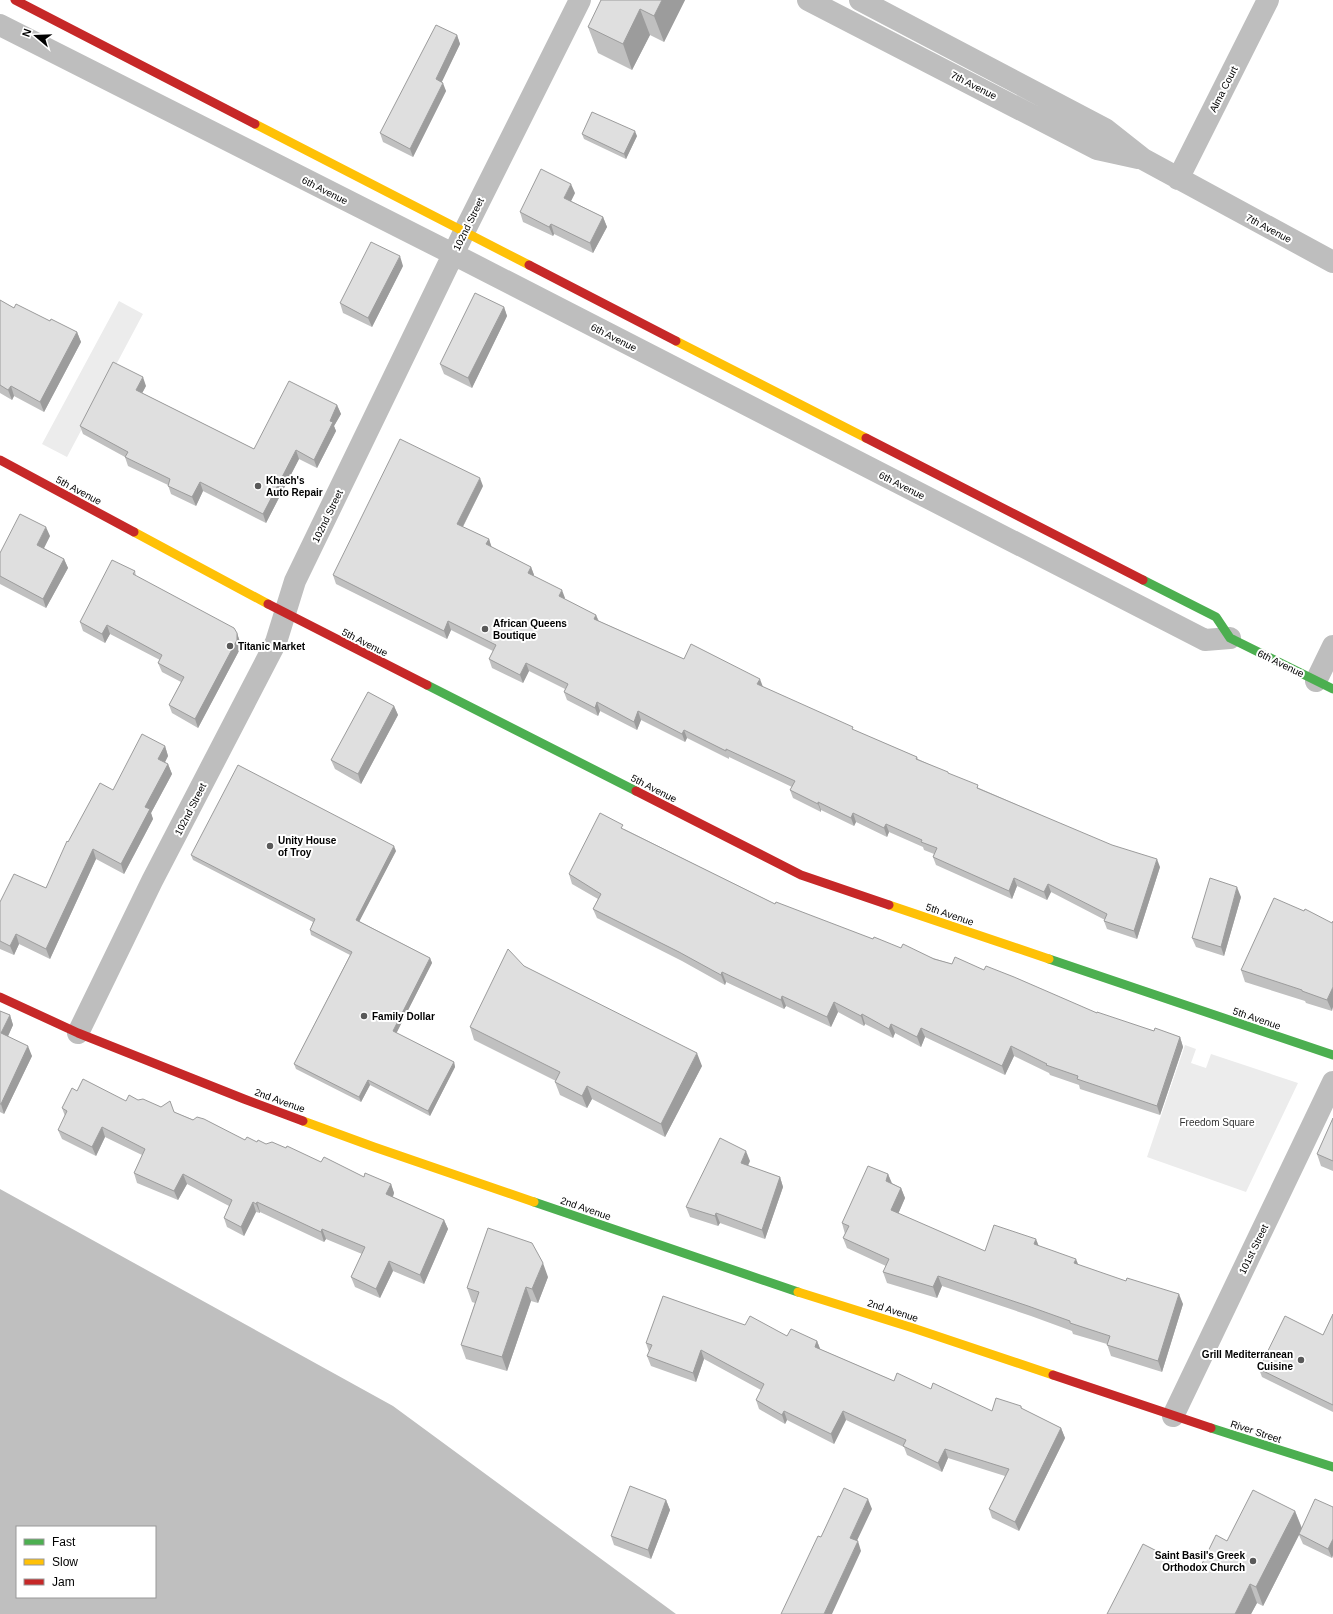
<svg xmlns="http://www.w3.org/2000/svg" width="1333" height="1614" font-family="Arial,sans-serif">
<style>
.green{fill:#ececec}
.water{fill:#bfbfbf;fill-rule:evenodd}
.lines{fill:none;stroke-linecap:round;stroke-linejoin:round}
.street{stroke:#bebebe;stroke-width:22}
.fast{stroke:#4caf50;stroke-width:9}
.slow{stroke:#ffc107;stroke-width:9}
.jam{stroke:#c62828;stroke-width:9}
.wall{fill:#c0c0c0}
.shaded-wall{fill:#9c9c9c}
.building{fill:#dfdfdf;stroke:#9c9c9c}
.poi-dot{fill:#595959;stroke:#fff;stroke-width:1.5}
.labels{text-anchor:middle;stroke-width:4;stroke-linejoin:round;paint-order:stroke}
.street-label{font-size:10px;fill:#000;stroke:#fff}
.poi-label{font-size:10px;font-weight:bold;fill:#000;stroke:#fff;text-anchor:start}
.park-label{font-size:10px;fill:#333;stroke:#fff}
</style>
<rect width="100%" height="100%" fill="#fff"/>
<path class="green" d="M119 301 143 314 67 457 42 444Z
M1185 1045 1196 1049 1191 1063 1206 1068 1211 1054 1298 1083 1246 1192 1147 1157Z"/>
<path class="water" d="M0 1189 393 1406 676 1614H0ZM17 1527H155V1597H17Z"/>
<g class="lines">
<path class="street" d="M808 0 1097 149 1138 158
M860 0 1105 129 1143 159 1333 262
M0 25 453 254 1205 640 1230 638
M1178 179 1268 0
M1316 681 1333 646
M78 1033 152 881 276 642 295 581 464 232 580 0
M1173 1416 1333 1082"/>
<path class="fast" d="M1143 580 1216 617 1230 638 1333 689
M427 685 636 791
M1049 959 1333 1055
M534 1202 798 1292
M1211 1428 1333 1467"/>
<path class="slow" d="M255 124 529 265
M676 341 866 438
M134 532 268 604
M889 905 1049 959
M303 1121 374 1147 534 1202
M798 1292 913 1328 1053 1375"/>
<path class="jam" d="M15 0 255 124
M529 265 676 341
M866 438 1143 580
M0 460 134 532
M268 604 427 685
M636 791 801 875 889 905
M0 997 78 1033 244 1099 303 1121
M1053 1375 1211 1428"/>
</g>
<path class="wall" d="M601 0H685L664 42 650 35 632 70 598 53 588 27Z
M457 35 460 44 441 82 446 91 413 157 383 142 380 133Z
M582 134 637 136 626 159 584 139Z
M575 193 571 201 603 217 607 227 593 253 554 234 553 236 523 222 520 212Z
M403 266 372 327 343 313 340 303Z
M0 300 14 308 50 321 77 332 81 342 44 412 14 396 12 400 0 393Z
M504 307 507 316 472 388 444 374 440 364Z
M146 386 142 393 254 449 337 405 341 414 334 426 336 431 317 468 299 459 266 523 203 491 196 506 171 494 168 485 128 466 125 457 83 434 80 426Z
M483 486 463 527 489 539 491 547 531 567 534 575 533 576 565 598 564 599 596 615 599 621 684 659 763 687 854 730 917 757 918 759 979 788 1160 867 1137 939 1107 929 1104 921 1105 920 1051 892 1047 900 1017 886 1012 899 936 865 933 857 934 854 924 850 923 847 889 832 887 837 856 822 854 826 821 810V812L793 798 790 790 792 787 729 757V759L687 738 685 742 641 720 637 730 600 711 598 716 567 700 564 692 565 689 529 671 523 683 492 668 489 659 493 651 451 630 447 639 336 584 333 575Z
M50 536 44 548 64 559 68 568 46 608 0 584V553Z
M135 571 136 576 237 633 240 642V649L198 728 172 713 169 705 181 682 162 672 158 663 160 660 110 634 105 643 83 631 80 622Z
M394 706 398 715 361 784 335 769 331 760Z
M165 746 168 756 165 762 168 764 172 774 151 813 153 819 124 874 96 859 50 959 19 944 14 955 0 949V902L46 888 68 842 113 790Z
M624 829 775 904 873 939 901 948 952 964 984 970 1097 1013 1154 1031 1180 1037 1183 1047 1160 1115 1080 1089 1079 1085 1050 1075 1049 1073 1014 1056 1005 1075 925 1037 921 1047 895 1033 893 1038 865 1024 864 1026 838 1012 831 1027 786 1006 784 1009 726 982 725 985 682 961 597 918 593 909 598 899 572 884 569 874Z
M396 851 359 921 430 958 432 963 396 1033 454 1062 455 1067 430 1116 370 1085 361 1102 296 1069 294 1064 350 955 311 935 310 930 313 922 193 860 191 855Z
M1241 897 1224 956 1196 947 1192 938Z
M1304 911 1332 1011 1306 1003 1305 1001 1245 982 1241 970Z
M524 966 702 1066 665 1137 592 1099 587 1108 560 1095 555 1082 556 1081 474 1040 470 1027Z
M0 1011 10 1015 13 1025 8 1036 32 1056 4 1114 0 1112Z
M77 1091 126 1101 138 1100 174 1112 245 1140 266 1144 364 1177 391 1184 394 1193 393 1197 444 1220 448 1229 424 1284 393 1271 380 1298 355 1287 351 1277 362 1254 326 1239 324 1242 260 1212V1213L256 1212 244 1236 227 1227 224 1218 229 1206 187 1184 178 1200 137 1183 134 1173 142 1155 105 1137 96 1156 62 1139 58 1130 65 1116 62 1108Z
M1333 1118V1171L1321 1166 1317 1154Z
M750 1161 748 1166 780 1177 783 1187 765 1239 720 1223 718 1226 690 1217 686 1207Z
M888 1174 892 1183 901 1188 905 1198 898 1214 985 1251 1039 1246 1078 1265 1183 1304 1162 1372 1111 1356 1107 1344 1073 1334 1072 1331 1031 1316 942 1286 937 1298 887 1283 883 1272 886 1266 847 1248 843 1238 845 1234 842 1223Z
M548 1277 538 1303 531 1301 507 1371 466 1359 461 1345 475 1303 472 1302 467 1288Z
M1333 1314V1412L1262 1377 1259 1369 1323 1335Z
M745 1325 787 1336 817 1341 820 1349 894 1381 931 1389 992 1411 1021 1406 1022 1409 1061 1428 1065 1438 1019 1531 992 1518 989 1509 1005 1476 948 1458 942 1472 907 1455 904 1447 846 1420 834 1444 787 1420 785 1424 759 1409 756 1400 761 1390 704 1359 696 1382 651 1366 647 1356 649 1352 646 1343Z
M666 1500 670 1510 651 1559 614 1545 611 1536Z
M1333 1507V1555L1332 1558 1303 1544 1299 1535 1263 1606 1257 1603 1251 1614H1107L1198 1572 1227 1541 1295 1511 1302 1528Z"/>
<path class="shaded-wall" d="M662 0H685L664 42 654 16Z
M640 9 650 35 632 70 623 44Z
M457 35 460 44 439 88 436 79Z
M443 83 446 91 413 157 410 149Z
M635 131 637 136 626 159 624 154Z
M571 184 575 193 568 207 564 198Z
M603 217 607 227 593 253 590 243Z
M551 224 554 234 553 236 549 227Z
M400 256 403 266 372 327 368 318Z
M504 307 507 316 472 388 468 378Z
M77 332 81 342 44 412 40 402Z
M143 377 146 386 139 399 136 390Z
M11 386 14 396 12 400 8 390Z
M337 405 341 414 334 426 336 431 317 468 314 460 330 421Z
M296 450 299 459 266 523 263 514Z
M480 478 483 486 460 532 457 524Z
M200 482 203 491 196 506 192 497Z
M46 527 50 536 41 554 37 545Z
M489 539 492 548 486 544Z
M64 559 68 568 46 608 43 599Z
M531 567 534 575 531 581 528 573Z
M562 590 565 598 562 604 559 596Z
M596 615 599 623 594 619Z
M448 621 451 630 447 639 444 631Z
M107 625 110 634 105 643 102 634Z
M237 633 240 642V649L198 728 195 719Z
M526 663 529 671 523 683 520 675Z
M760 679 763 687 757 684Z
M597 702 600 711 598 716 595 708Z
M394 706 398 715 361 784 358 774Z
M638 711 641 720 637 730 634 722Z
M684 730 687 738 685 742 682 734Z
M165 746 168 756 162 768 158 759Z
M168 764 172 774 151 813 153 819 124 874 121 864 145 807Z
M818 802 821 810V812L818 804Z
M853 813 856 822 854 826 851 818Z
M886 824 889 832 887 837 884 828Z
M394 846 396 851 358 924 356 920Z
M93 849 96 859 50 959 46 949Z
M1157 859 1160 867 1137 939 1134 931Z
M1014 878 1017 886 1012 899 1009 891Z
M1048 884 1051 892 1047 900 1044 892Z
M1237 887 1241 897 1224 956 1221 947Z
M16 934 19 944 14 955 10 946Z
M430 958 432 963 395 1036 393 1031Z
M722 972 726 982 725 985 721 975Z
M1333 987V1007L1332 1011 1327 1000Z
M782 996 786 1006 784 1009 781 1000Z
M834 1002 838 1012 831 1027 827 1017Z
M862 1014 865 1024 864 1026 861 1016Z
M10 1015 13 1025 5 1043 1 1033Z
M891 1024 895 1033 893 1038 889 1029Z
M921 1028 925 1037 921 1047 917 1037Z
M1180 1037 1183 1047 1160 1115 1157 1106Z
M28 1046 32 1056 4 1114 1 1104Z
M1011 1046 1014 1056 1005 1075 1002 1066Z
M697 1053 702 1066 665 1137 661 1124Z
M454 1062 455 1067 430 1116 428 1111Z
M368 1080 370 1085 361 1102 359 1097Z
M587 1086 592 1099 587 1108 582 1096Z
M102 1127 105 1137 96 1156 92 1147Z
M746 1151 750 1161 744 1173 741 1163Z
M183 1174 187 1184 178 1200 174 1191Z
M888 1174 892 1184 886 1181Z
M780 1177 783 1187 765 1239 762 1230Z
M391 1184 394 1193 390 1204 386 1194Z
M901 1188 905 1198 895 1221 891 1210Z
M253 1202 256 1212 244 1236 241 1227Z
M257 1202 260 1212V1213L256 1204Z
M716 1213 720 1223 718 1226 715 1216Z
M444 1220 448 1229 424 1284 420 1275Z
M322 1229 326 1239 324 1242 321 1232Z
M1036 1239 1040 1249 1034 1244Z
M1076 1259 1080 1269 1074 1263Z
M389 1261 393 1271 380 1298 376 1289Z
M543 1263 548 1277 538 1303 532 1289Z
M938 1276 942 1286 937 1298 933 1287Z
M526 1287 531 1301 507 1371 502 1357Z
M1179 1294 1183 1304 1162 1372 1158 1361Z
M817 1341 821 1351 815 1347Z
M701 1350 704 1359 696 1382 693 1373Z
M784 1411 787 1420 785 1424 782 1415Z
M843 1411 846 1420 834 1444 831 1434Z
M1061 1428 1065 1438 1019 1531 1015 1522Z
M945 1449 948 1458 942 1472 938 1463Z
M868 1499 872 1509 854 1547 850 1538Z
M666 1500 670 1510 651 1559 648 1550Z
M1295 1511 1302 1529 1263 1606 1256 1587Z
M1333 1539V1555L1332 1558 1328 1549Z
M858 1541 861 1551 832 1614H824Z
M1250 1584 1257 1603 1251 1614H1235Z"/>
<path class="building" d="M601 0H662L654 16 640 9 623 44 588 27Z
M436 25 457 35 436 79 443 83 410 149 380 133Z
M592 112 635 131 624 154 582 134Z
M541 169 571 184 564 198 603 217 590 243 551 224 549 227 520 212Z
M371 242 400 256 368 318 340 303Z
M475 293 504 307 468 378 440 364Z
M0 300 14 308 16 304 50 321 51 319 77 332 40 402 11 386 8 390 0 385Z
M113 362 143 377 136 390 254 449 289 381 337 405 330 421 333 422 314 460 296 450 263 514 200 482 192 497 168 486 170 479 125 457 128 452 80 426Z
M400 439 480 478 457 524 489 539 486 544 531 567 528 573 562 590 559 596 596 615 594 619 684 659 691 644 760 679 757 684 853 727 852 729 917 757 916 759 948 772V773L978 785 977 788 1112 845 1157 859 1134 931 1104 921 1107 914 1048 884 1044 892 1014 878 1009 891 933 857 937 848 921 842 922 840 886 824 884 828 853 813 851 818 818 802V804L790 790 795 781 726 749V751L684 730 682 734 638 711 634 722 597 702 595 708 564 692 568 684 526 663 520 675 489 659 496 645 448 621 444 631 333 575Z
M20 514 46 527 37 545 64 559 43 599 0 576V553Z
M112 560 135 571 133 574 234 628 237 633V640L195 719 169 705 184 677 158 663 162 655 107 625 102 634 80 622Z
M368 692 394 706 358 774 331 760Z
M142 734 165 746 158 759 168 764 145 807 150 809 121 864 93 849 46 949 16 934 10 946 0 941V902L14 874 46 888 67 841 68 842 100 783 113 790Z
M238 765 394 846 356 920 430 958 393 1031 454 1062 428 1111 368 1080 359 1097 294 1064 352 952 310 930 315 919 191 855Z
M600 813 623 825 621 828 775 904 776 902 873 939 874 937 901 948 903 944 934 959 952 964 955 957 984 970 986 966 1014 977 1097 1013V1012L1154 1031 1155 1028 1180 1037 1157 1106 1077 1079 1078 1076 1046 1065 1047 1064 1011 1046 1002 1066 921 1028 917 1037 891 1024 889 1029 862 1014 861 1016 834 1002 827 1017 782 996 781 1000 722 972 721 975 679 952 593 909 601 894 569 874Z
M1210 878 1237 887 1221 947 1192 938Z
M1274 898 1304 911 1305 909 1332 923 1333 921V987L1327 1000 1302 991V990L1241 970Z
M508 949 524 966 697 1053 661 1124 587 1086 582 1096 555 1082 560 1072 470 1027Z
M0 1011 10 1015 1 1033 28 1046 1 1104H0Z
M83 1079 126 1101 129 1095 138 1100 143 1099 161 1107 170 1101 174 1112 193 1120 197 1117 204 1119 245 1140 247 1137 257 1142 258 1140 266 1144 272 1142 286 1148 287 1146 321 1162 324 1157 364 1177 365 1173 391 1184 386 1194 444 1220 420 1275 389 1261 376 1289 351 1277 365 1247 322 1229 321 1232 257 1202 256 1204 253 1202 241 1227 224 1218 232 1200 183 1174 174 1191 134 1173 145 1149 102 1127 92 1147 58 1130 67 1111 62 1108 72 1088 77 1091Z
M1333 1118V1161L1317 1154Z
M720 1138 746 1151 741 1163 780 1177 762 1230 716 1213 715 1216 686 1207Z
M868 1166 888 1174 886 1181 901 1188 891 1210 985 1251 994 1225 1036 1239 1034 1244 1076 1259 1074 1263 1126 1281 1127 1278 1179 1294 1158 1361 1107 1345 1110 1336 1070 1323V1321L1028 1306 938 1276 933 1287 883 1272 889 1259 843 1238 849 1226 842 1223Z
M488 1228 532 1243 543 1263 532 1289 526 1287 502 1357 461 1345 479 1292 467 1288Z
M663 1296 745 1325 750 1316 787 1336 791 1329 817 1341 815 1347 894 1381 897 1373 931 1389 933 1383 992 1411 996 1398 1021 1406V1408L1061 1428 1015 1522 989 1509 1009 1469 945 1449 938 1463 903 1446 906 1440 843 1411 831 1434 784 1411 782 1415 756 1400 764 1384 701 1350 693 1373 647 1356 652 1345 646 1343Z
M1333 1314V1405L1259 1369 1285 1316 1323 1335Z
M630 1486 666 1500 648 1550 611 1536Z
M844 1488 868 1499 850 1538 858 1541 824 1614H781L818 1536 821 1537Z
M1253 1490 1295 1511 1256 1587 1250 1584 1235 1614H1107L1143 1544 1198 1572 1216 1535 1227 1541Z
M1315 1499 1333 1507V1539L1328 1549 1299 1534Z"/>
<g class="poi-dot">
<circle cx="258" cy="486" r="4"/>
<circle cx="485" cy="629" r="4"/>
<circle cx="230" cy="646" r="4"/>
<circle cx="270" cy="846" r="4"/>
<circle cx="364" cy="1016" r="4"/>
<circle cx="1301" cy="1360" r="4"/>
<circle cx="1253" cy="1561" r="4"/>
</g>
<g class="labels">
<g class="street-label">
<text transform="translate(974 85) rotate(27)" y="4">7th Avenue</text>
<text transform="translate(1223 89) rotate(-63)" y="4">Alma Court</text>
<text transform="translate(325 190) rotate(27)" y="4">6th Avenue</text>
<text transform="translate(468 224) rotate(-64)" y="4">102nd Street</text>
<text transform="translate(1269 228) rotate(28)" y="4">7th Avenue</text>
<text transform="translate(614 337) rotate(27)" y="4">6th Avenue</text>
<text transform="translate(902 485) rotate(27)" y="4">6th Avenue</text>
<text transform="translate(79 490) rotate(28)" y="4">5th Avenue</text>
<text transform="translate(327 516) rotate(-64)" y="4">102nd Street</text>
<text transform="translate(365 642) rotate(27)" y="4">5th Avenue</text>
<text transform="translate(1281 663) rotate(26)" y="4">6th Avenue</text>
<text transform="translate(654 788) rotate(27)" y="4">5th Avenue</text>
<text transform="translate(190 809) rotate(-63)" y="4">102nd Street</text>
<text transform="translate(950 914) rotate(19)" y="4">5th Avenue</text>
<text transform="translate(1257 1018) rotate(19)" y="4">5th Avenue</text>
<text transform="translate(280 1100) rotate(20)" y="4">2nd Avenue</text>
<text transform="translate(586 1208) rotate(19)" y="4">2nd Avenue</text>
<text transform="translate(1253 1249) rotate(-64)" y="4">101st Street</text>
<text transform="translate(893 1310) rotate(18)" y="4">2nd Avenue</text>
<text transform="translate(1256 1431) rotate(18)" y="4">River Street</text>
</g>
<g class="poi-label">
<text x="266" y="484">Khach's<tspan x="266" dy="12">Auto Repair</tspan></text>
<text x="493" y="627">African Queens<tspan x="493" dy="12">Boutique</tspan></text>
<text x="238" y="650">Titanic Market</text>
<text x="278" y="844">Unity House<tspan x="278" dy="12">of Troy</tspan></text>
<text x="372" y="1020">Family Dollar</text>
<text x="1293" y="1358" text-anchor="end">Grill Mediterranean<tspan x="1293" dy="12">Cuisine</tspan></text>
<text x="1245" y="1559" text-anchor="end">Saint Basil's Greek<tspan x="1245" dy="12">Orthodox Church</tspan></text>
</g>
<g class="park-label">
<text x="1217" y="1126">Freedom Square</text>
</g>
</g>
<rect x="16" y="1526" width="140" height="72" fill="#ffffff" stroke="#999999"/>
<rect x="24" y="1539" width="20" height="6" fill="#4caf50" stroke="#999999"/>
<text x="52" y="1546" font-size="12" fill="#000000">Fast</text>
<rect x="24" y="1559" width="20" height="6" fill="#ffc107" stroke="#999999"/>
<text x="52" y="1566" font-size="12" fill="#000000">Slow</text>
<rect x="24" y="1579" width="20" height="6" fill="#c62828" stroke="#999999"/>
<text x="52" y="1586" font-size="12" fill="#000000">Jam</text>
<g transform="translate(36 36) rotate(289)" stroke="#ffffff" stroke-width="3" paint-order="stroke">
<path d="M0-3L7 15L0 10L-7 15Z" fill="#000000"/>
<text y="-6" font-size="11" font-weight="bold" text-anchor="middle" fill="#000000">N</text>
</g>
</svg>
